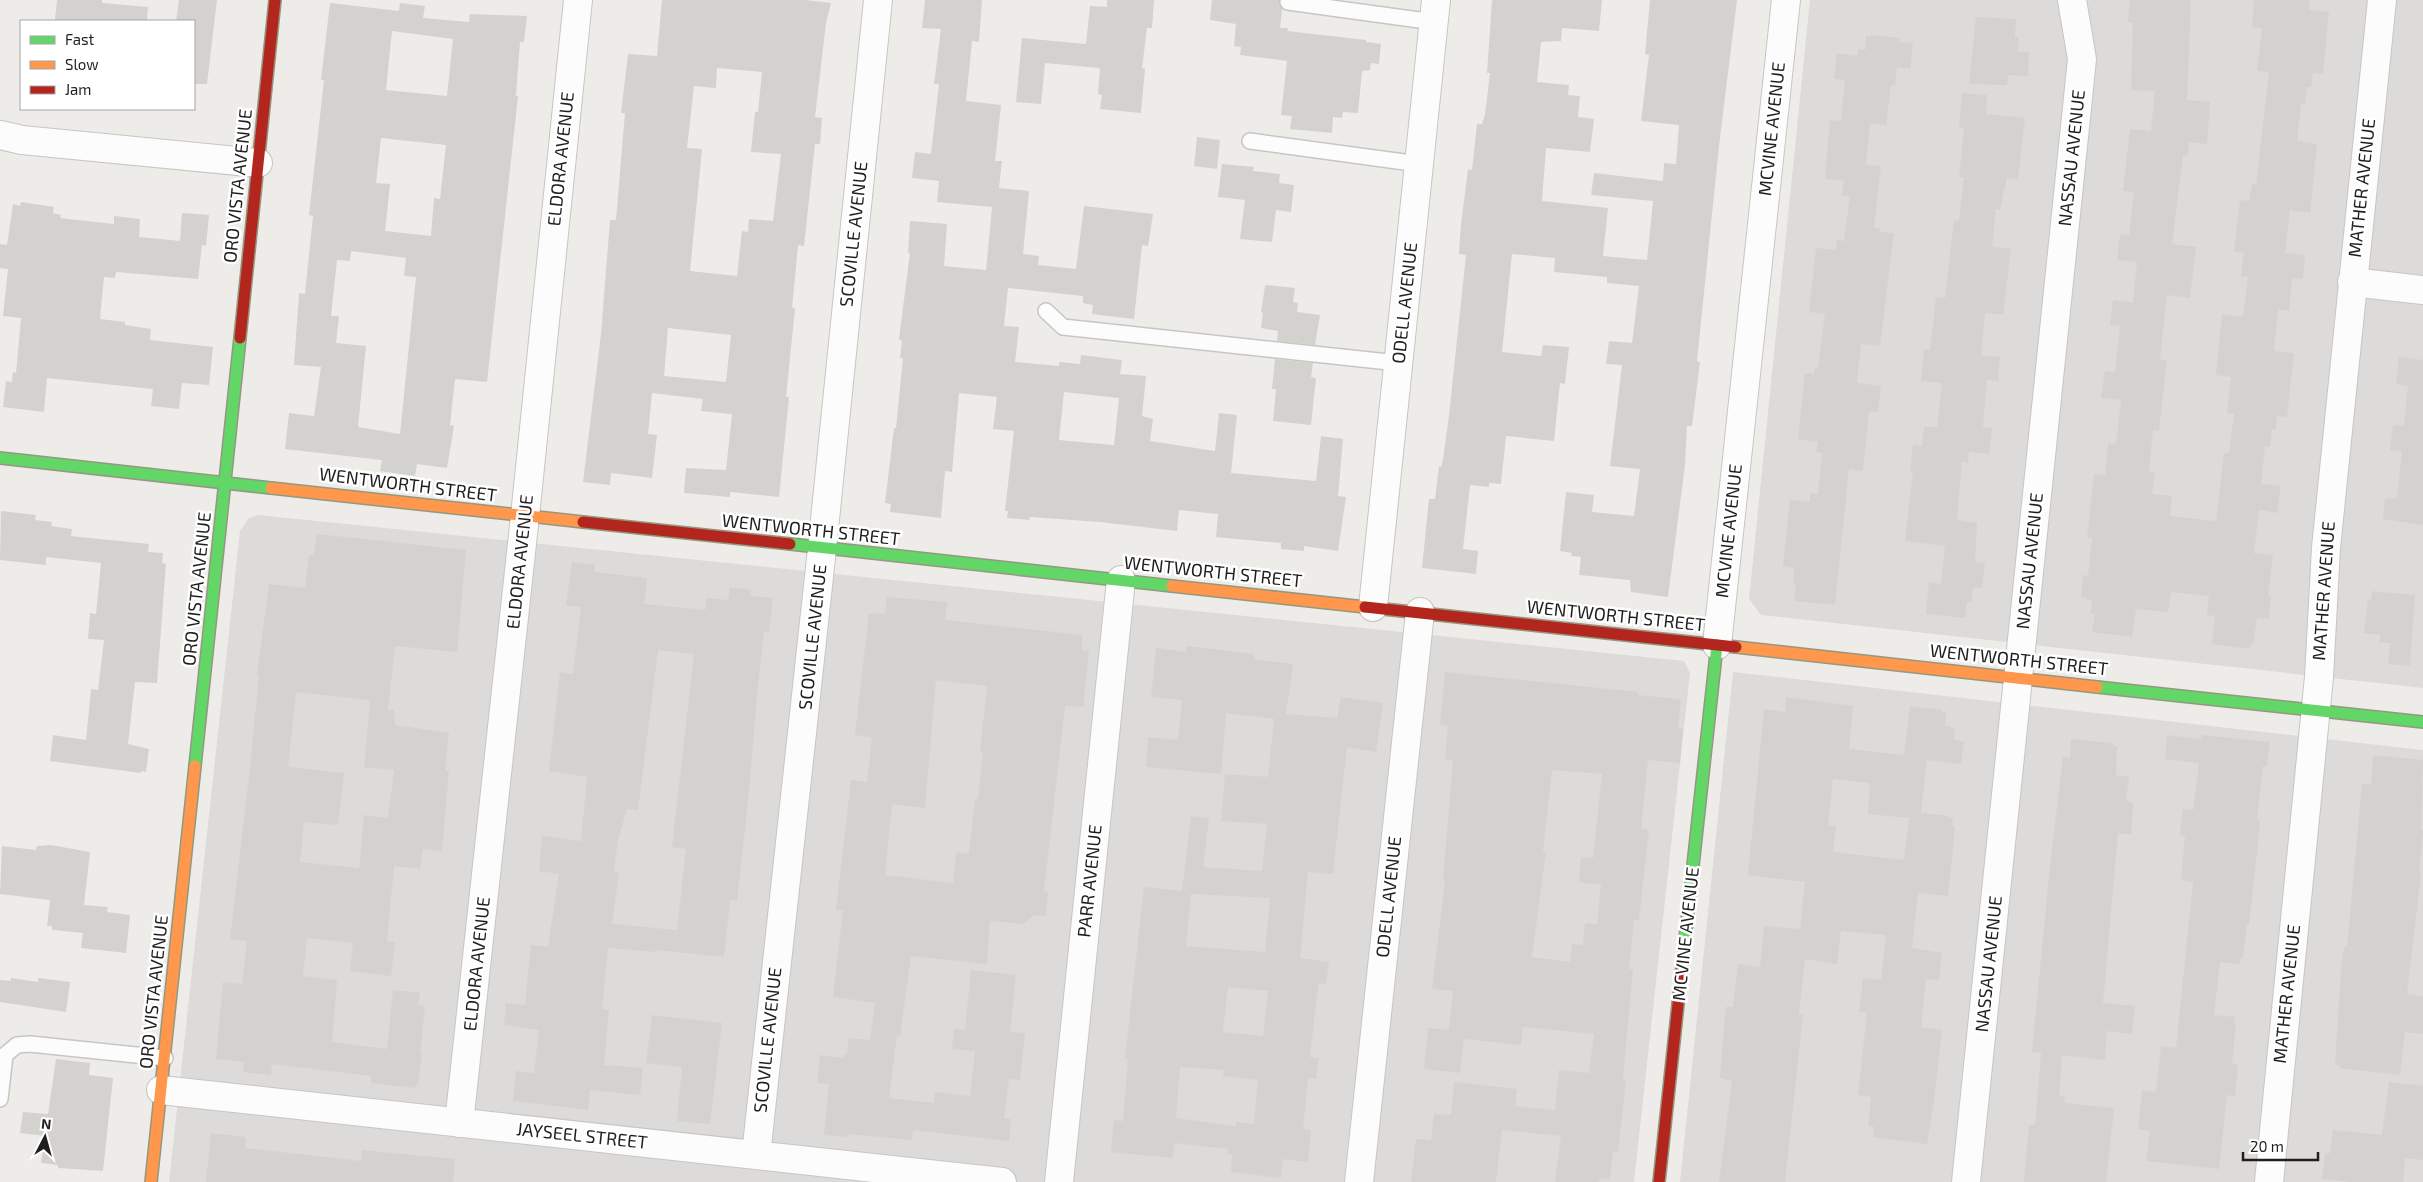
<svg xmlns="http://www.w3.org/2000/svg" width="2423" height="1182" font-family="'Exo 2',sans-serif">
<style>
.residential{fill:#dcdbd9}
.building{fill:#d4d2cf;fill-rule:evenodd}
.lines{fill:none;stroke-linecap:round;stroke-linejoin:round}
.lane-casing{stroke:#c6c6c4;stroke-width:18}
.street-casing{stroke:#c6c6c4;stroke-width:30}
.fast-casing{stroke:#949880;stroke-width:14}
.slow-casing{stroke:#949880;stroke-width:14}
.jam-casing{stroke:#949880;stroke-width:14}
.lane{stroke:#fcfcfc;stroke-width:15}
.street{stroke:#fcfcfc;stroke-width:28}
.fast{stroke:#63d668;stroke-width:11}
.slow{stroke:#ff974d;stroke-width:11}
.jam{stroke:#b3261e;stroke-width:11}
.labels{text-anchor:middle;stroke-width:5;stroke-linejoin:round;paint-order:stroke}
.street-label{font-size:18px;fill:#1f1f1f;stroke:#fff}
</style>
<rect width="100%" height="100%" fill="#edece8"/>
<path class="residential" d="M1810 0H2423V688L1761 615 1749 599Z
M258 515 1684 661 1690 673 1634 1182H169L240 531 249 518Z
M1733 672 2423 750V1182H1680Z"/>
<path class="building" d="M57 0H102V3L148 7 147 21H62L55 19Z
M179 0H217L207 84H194V21H176Z
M662 0H805L831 3 826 23 815 117 822 118 820 144H815L804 246 798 245 792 308H795L786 397H789L779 497 730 492V497L684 493 686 468 726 470 732 414 701 411 703 399 652 393 648 434 657 435 652 478 611 473 610 485 583 482 601 334 610 220H616L625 113H621L628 54 657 56ZM717 68 762 72 758 112H755L751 152 781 154 773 221 749 219 748 232 742 231 737 276 690 271 702 149 687 148 694 86 716 88ZM668 328 731 335 726 382 664 376Z
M925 0H982L979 42 972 41 966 101 1001 105 995 161H1002L999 188 1029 191 1023 254 1039 256 1038 265 1076 269 1084 206 1153 214 1148 246 1142 245 1134 319 1092 314 1093 305 1083 303V296L1008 288 1004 326 1019 327 1015 362 1059 366V362L1080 364 1081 355 1122 360 1120 374 1146 376 1142 416 1153 419 1150 441 1215 451 1219 413 1237 415 1231 473 1316 481 1321 436 1343 439 1338 496 1346 497 1338 551 1304 546V551L1281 549V543L1216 537 1218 514 1179 510 1177 531 1100 522 1030 517 1029 520 1007 518 1008 511H1005L1014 431 993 429 997 397 959 393 952 472 945 471 941 518 890 512 891 504 885 503 894 428H896L903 358H900L902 341 899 339 910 253H908L910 221 947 224 944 266 986 270 992 207 937 202 939 181 912 178 915 152 931 154 939 84H934L941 29 922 28ZM1064 392 1119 398 1114 445 1059 440Z
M1107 0H1154L1152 28H1147L1142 68 1145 69 1141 113 1100 109 1102 95 1098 94 1100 68 1045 63 1041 104 1016 102 1022 38 1086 44 1090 6 1107 7Z
M1212 0H1279L1282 9 1280 28H1288L1287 31 1366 40V42L1381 44 1379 64 1371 63 1370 70 1362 71 1358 113 1343 112 1342 118 1333 117 1332 133 1290 129 1292 116 1281 115 1287 61 1240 55 1241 47 1234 46 1236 24 1210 20Z
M1492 0H1602L1599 31 1562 28 1561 41 1541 42 1537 82 1569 85 1568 95 1580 96 1578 117 1594 119 1590 152 1546 148 1542 201 1608 208 1603 256 1647 260 1653 201 1591 195 1594 173 1663 181 1664 163 1676 164 1679 125 1641 121 1649 55 1645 54 1650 0H1737L1719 146 1697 361 1700 362 1692 426H1687L1685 465 1668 597 1631 592 1630 580 1579 575 1581 557 1571 556 1572 553 1560 551 1566 492 1594 495 1592 512 1634 516 1640 469 1610 466 1622 365 1606 364 1609 341 1632 343 1639 286 1607 283V277L1554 272 1555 258 1512 254 1502 352 1541 356 1543 345 1569 347 1565 384 1560 383 1554 441 1506 436 1501 484 1489 483V487L1470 485 1463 549 1478 551 1476 574 1422 568 1429 499H1435L1439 466 1441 467 1443 460 1449 415 1466 255 1459 254 1461 224 1468 169 1472 170 1477 124H1482L1485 115 1490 73H1487Z
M2130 0H2191L2187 100 2210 102 2207 144 2189 142 2188 156 2183 155 2172 244 2196 247 2190 298 2167 295 2160 360H2167L2159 430H2153L2149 472 2155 473 2152 494 2172 496 2170 516 2216 521 2224 453H2229L2234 414 2227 413 2231 377 2216 375 2222 314 2243 317 2248 277 2241 276 2244 253 2234 252 2240 200 2249 201 2252 184 2256 185 2269 72 2257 71 2262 28 2252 27 2254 0H2310L2309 10 2329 12 2323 74 2313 73 2311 87H2307L2305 104H2301L2297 141 2317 144 2310 213 2290 210 2285 253 2305 255 2303 279 2292 278 2289 311 2278 309 2274 351 2294 353 2287 417 2277 416 2276 429H2272L2270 447 2265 446 2261 484 2281 486 2277 513 2259 510 2254 553 2273 555 2268 595H2271L2269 619 2257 618 2253 645H2250V649L2212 644 2215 616 2207 615 2209 596 2171 592 2168 612 2136 609 2132 637 2092 632 2095 614H2091L2092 600 2081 597 2083 575 2088 576 2092 539 2087 538 2094 474 2105 475 2108 443 2116 444 2121 400 2101 398 2105 371 2115 372 2120 326 2110 325 2113 300 2133 303 2137 262 2117 260 2120 234 2129 235 2134 192 2123 191 2130 129 2151 131 2155 91 2131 90 2133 23 2128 22Z
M330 3 399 11 400 3 425 6 423 18 469 22 470 14 527 16 524 42H520L516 96H518L487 382 455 379 450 425 454 426 447 468 417 464 415 476 380 471 382 460 285 449 289 413 314 416 321 367 294 365 299 293 305 294 313 216 309 215 324 80H321ZM392 31 453 39 447 96 386 90ZM381 138 446 145 440 199 434 198 431 236 385 231 390 184 376 183ZM351 251 406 258 404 276 416 277 400 434 358 427 366 346 336 343 339 316H331L337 260 350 261Z
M1976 17 2016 19 2015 37H2019L2018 52H2029L2028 76 2008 75 2007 85 1969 84Z
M1870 35 1900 38 1899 42 1913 43 1910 69 1897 67 1895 86 1891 85 1886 125 1870 124 1866 165 1881 166 1874 228H1880V232L1894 233 1880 346 1861 344 1857 383 1881 386 1878 412 1869 411 1863 471 1849 469 1835 605 1794 601 1796 584 1793 583 1794 568 1783 566 1790 500 1810 502V493L1818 494 1822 453 1816 452 1818 442 1798 439 1805 373 1814 374 1815 367 1818 368 1825 314 1809 312 1816 248 1836 250 1837 240 1844 241 1850 196 1842 195 1844 181 1825 179 1830 120 1841 121 1845 80 1834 79 1837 53 1857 56 1858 49 1865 50 1866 36 1870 37Z
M1962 93 1987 95 1986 114 2025 118 2018 179 2007 178 2000 209H1996L1992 247 2011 249 2003 315 1985 313 1981 355 2000 357 1998 381 1987 380 1983 427 1992 428 1989 454 1969 452 1968 463 1962 462 1957 520 1977 523 1975 562 1985 563 1982 588 1973 587 1971 602H1967L1965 618 1926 614 1929 582 1941 584 1945 546 1905 541 1913 471H1910L1913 445 1922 446 1924 427H1937L1942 383 1921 381 1924 349 1930 350 1936 297 1945 298 1954 220 1959 221 1964 177H1959L1964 128 1959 127Z
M1197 137 1220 140 1217 169 1194 166Z
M1222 164 1254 167 1253 171 1280 174 1279 183 1294 185 1291 212 1276 210 1272 242 1240 239 1245 200 1218 197Z
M21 202 54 207 53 213 61 215 60 218 114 224V216L140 219 139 237 180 241 182 213 209 215 206 246 202 245 198 279 116 272 115 278 104 277 100 319 125 322V325L151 329 150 340 213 347 209 385 182 383 179 409 151 406 153 389 47 378 44 412 3 407 6 381 12 382 13 372 16 373 21 318 3 316 8 269 0 268V244L7 245 13 204 20 206Z
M1267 285 1295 288 1293 302 1298 303 1297 312 1320 315 1315 345 1277 341 1278 331 1261 328 1263 313 1261 312 1265 286Z
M2399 357 2423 360V525L2383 519 2385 499 2397 498 2402 451 2390 450 2393 425 2404 426 2408 386 2396 384Z
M1275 359 1313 363 1311 377 1316 378 1311 425 1273 421 1276 389H1272Z
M1 511 36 515 35 520 52 522 51 526 72 529 71 536 149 544 148 552 163 553 162 563 166 564 157 683 135 682 128 744 149 749 146 772 141 771V773L50 761 53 735 86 740 91 689 98 690 104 640 88 639 90 613 96 614 101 563 46 557V565L0 560Z
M317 534 466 550 457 652 395 646 388 710H394L395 725 449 733 445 771H449L442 851 423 849 420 869 394 866 387 941 395 942 391 976 350 971 353 943 307 938 303 976 337 980 332 1042 387 1049 393 990 420 993 418 1005 425 1006 420 1053H422L418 1085H416V1088L371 1083V1076L272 1064 271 1075 243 1072 244 1062 216 1059 223 982 242 984 247 941 230 939 250 768 259 675H257L269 584 305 588 309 555H314ZM296 692 370 700 364 767 394 770 388 818 364 815 359 868 300 862 304 822 338 825 344 773 288 767Z
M572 562 595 565V572L647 578 644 604 705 610 707 598 728 600 730 587 751 590 750 596 773 598 769 632 764 631 758 686 747 812 737 901 730 900 724 957 657 950V952L608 948 602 1009 609 1010 604 1065 643 1068 640 1095 590 1090 588 1110 513 1101 516 1071 534 1073 539 1030 504 1025 506 1003 525 1005 531 945 548 947 559 874 539 871 542 836 581 841 587 777 549 771 560 672 573 674 581 607 566 605ZM658 650 694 654 672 847 686 849 677 930 612 924 619 872 614 871 618 840 627 809 638 810Z
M2372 591 2415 595 2410 666 2388 664 2390 643H2379L2380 635 2364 633 2368 599 2371 600Z
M887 597 947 602 945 620 1082 635V650L1089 651 1083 707 1065 706 1044 891 1048 892 1046 916 1034 915 1023 924 990 921 987 964 911 956 900 1036 897 1035 889 1098 934 1103 935 1092 970 1096 975 1051 952 1049 954 1029 965 1030 971 970 1016 975 1010 1032 1025 1033 1020 1080 1009 1079 1004 1119H1011L1009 1141 913 1130 912 1140 849 1134V1137L824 1135 829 1084 817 1083 820 1055 844 1058V1054H847L849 1038 870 1040 875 1003 833 997 843 910H836L851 780 867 782 872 737 855 735 869 613 885 614ZM936 680 987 686 980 752H983L978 799H975L969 854 956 852 953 883 885 875 892 804 925 808Z
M1187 646 1254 654 1253 659 1293 664 1286 714 1337 718 1341 697 1383 703 1376 752 1347 747 1333 874 1308 872 1300 958 1329 962 1326 984 1319 983 1317 995 1310 1057 1319 1058 1316 1079 1308 1078 1303 1129 1311 1130 1308 1162 1283 1159 1281 1178 1231 1172 1232 1155 1227 1154 1228 1149 1174 1143 1173 1158 1111 1152 1114 1120 1123 1121 1128 1059H1125L1144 887 1182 891 1191 816 1209 818 1203 867 1262 871 1267 824 1221 821 1225 774 1268 777 1274 719 1226 713 1221 774 1146 767 1148 737 1178 740 1182 700 1151 697 1156 648 1186 652ZM1191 894 1270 898 1265 952 1186 946ZM1228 987 1268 991 1263 1036 1223 1032ZM1180 1067 1224 1070 1223 1076 1258 1080 1254 1124 1236 1122V1126L1176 1118Z
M1445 672 1638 692V695L1679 699 1681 701 1678 728 1683 729 1680 763 1648 760 1641 829 1649 830 1639 920H1634L1629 969H1633L1623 1077 1626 1081 1618 1152H1613L1610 1179 1600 1178 1599 1182H1555L1561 1136 1502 1130 1496 1182H1411L1416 1139 1431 1140 1434 1114 1451 1115 1454 1082 1517 1089 1515 1106 1555 1110 1559 1070 1589 1073 1594 1034 1523 1027 1521 1045 1464 1039 1460 1073 1424 1069 1428 1028 1449 1030 1453 991 1432 989 1445 881H1443L1444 867 1453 760 1445 759 1448 726 1440 725ZM1552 770 1602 774 1593 858 1581 857 1579 882 1601 885 1597 924 1585 923 1583 945 1572 944 1570 962 1532 957 1546 852H1543Z
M1786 697 1853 706 1849 749 1904 755 1910 706 1942 710V712H1946L1945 725 1955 728 1954 739 1964 742 1961 764 1927 760 1921 813 1949 816V818H1953L1952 825 1955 828 1948 896 1918 893 1912 948 1942 953 1939 980 1926 979 1921 1027 1942 1030 1934 1101 1927 1144 1873 1137 1874 1127 1868 1126 1871 1097 1858 1095 1867 1013 1859 1012 1863 978 1881 980 1886 935 1841 931 1837 964 1805 959 1799 1014 1803 1015 1785 1182H1719L1732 1081 1720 1078 1724 1028 1726 1007H1733L1738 964 1760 967 1764 926 1800 929 1805 882 1748 875 1764 709 1785 712ZM1833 779 1870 783 1868 814 1909 818 1904 860 1833 852 1836 826H1828Z
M2167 735 2201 739V735L2270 742 2267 766H2263L2257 819H2260L2258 844 2249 925 2247 924 2243 958H2241L2240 964 2220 962 2214 1015 2235 1017 2234 1023 2236 1024 2232 1064 2238 1065 2235 1096 2227 1095 2219 1169 2146 1161 2150 1131 2138 1129 2142 1090 2156 1092 2161 1046 2176 1048 2193 882 2181 880 2185 836 2180 835 2183 809 2193 810 2199 763 2165 759Z
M2071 739 2113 743V746H2117L2116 775 2129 777 2126 800 2133 803 2131 835 2118 833 2103 1003 2135 1006 2132 1034 2107 1031 2105 1060 2062 1055 2059 1096H2065L2064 1103 2114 1108 2106 1182H2024L2029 1125H2035L2041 1053 2032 1052 2050 866 2063 757 2070 758Z
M2381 756 2423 760 2421 830 2423 831 2419 873 2421 874 2407 994 2423 996V1034L2405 1032 2400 1075 2339 1068 2340 1065 2335 1064 2341 970 2344 947H2347L2362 784H2371L2373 757Z
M51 845 90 852 84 905 108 907 107 912 130 915 126 953 81 948 83 933 52 930V926H47L50 900 0 894 2 846 36 850 37 846Z
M11 978 38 982V978L70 982 66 1012 0 1002V980L11 981Z
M652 1015 722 1023 710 1124 677 1121 682 1067 646 1063Z
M56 1059 90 1063 89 1075 113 1078 103 1171 58 1168V1165L41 1163 45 1136 20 1133 23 1112 48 1114Z
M2389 1082 2423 1086V1160L2405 1158 2403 1182H2350L2322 1179 2325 1153H2330L2333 1130 2382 1135Z
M211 1133 246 1137 245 1148 361 1161 362 1150 455 1159 453 1182H206Z"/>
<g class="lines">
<g class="lane-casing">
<path id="lane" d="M1288 2 1434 22
M1250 141 1419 164
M1046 311 1063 327 1398 363
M0 1099 5 1055 17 1045 30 1044 165 1058"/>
</g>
<g class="street-casing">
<path id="street" d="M0 135 22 140 258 163
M2352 282 2423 290
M1373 607 1436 0
M1717 645 1786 0
M161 1090 1002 1182
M459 1123 525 516 578 0
M756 1155 822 549 878 0
M1059 1182 1121 580
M1359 1182 1420 612
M1966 1182 2082 59 2072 0
M2269 1182 2319 677 2326 548 2382 0"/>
</g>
<g class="fast-casing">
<path id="fast" d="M0 458 271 488
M790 544 1172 586
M2097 687 2423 722
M195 766 240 338
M1684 948 1717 645"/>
</g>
<g class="slow-casing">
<path id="slow" d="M271 488 583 522
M1172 586 1365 607
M1736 647 2097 687
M151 1182 195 766"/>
</g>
<g class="jam-casing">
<path id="jam" d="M240 338 275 0
M583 522 790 544
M1365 607 1736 647
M1659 1182 1684 948"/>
</g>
<use href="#lane" class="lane"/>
<use href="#street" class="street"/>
<use href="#fast" class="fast"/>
<use href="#slow" class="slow"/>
<use href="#jam" class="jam"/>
</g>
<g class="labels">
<g class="street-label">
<text transform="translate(1772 129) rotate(-84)" y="6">MCVINE AVENUE</text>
<text transform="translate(2072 158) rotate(-84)" y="6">NASSAU AVENUE</text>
<text transform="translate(561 159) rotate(-84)" y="6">ELDORA AVENUE</text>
<text transform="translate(238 186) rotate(-84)" y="6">ORO VISTA AVENUE</text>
<text transform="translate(2362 188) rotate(-84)" y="6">MATHER AVENUE</text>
<text transform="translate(854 234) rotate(-84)" y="6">SCOVILLE AVENUE</text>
<text transform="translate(1405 303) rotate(-84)" y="6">ODELL AVENUE</text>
<text transform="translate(408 485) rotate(7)" y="6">WENTWORTH STREET</text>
<text transform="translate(811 530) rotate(6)" y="6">WENTWORTH STREET</text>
<text transform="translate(1729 531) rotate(-84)" y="6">MCVINE AVENUE</text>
<text transform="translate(2030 561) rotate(-84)" y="6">NASSAU AVENUE</text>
<text transform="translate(520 562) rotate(-84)" y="6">ELDORA AVENUE</text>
<text transform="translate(1213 572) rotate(6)" y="6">WENTWORTH STREET</text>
<text transform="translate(197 589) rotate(-84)" y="6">ORO VISTA AVENUE</text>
<text transform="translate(2324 591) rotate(-86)" y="6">MATHER AVENUE</text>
<text transform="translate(1616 616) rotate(6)" y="6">WENTWORTH STREET</text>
<text transform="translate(813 637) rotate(-84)" y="6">SCOVILLE AVENUE</text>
<text transform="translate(2019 660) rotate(6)" y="6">WENTWORTH STREET</text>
<text transform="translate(1090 881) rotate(-84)" y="6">PARR AVENUE</text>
<text transform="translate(1389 897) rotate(-84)" y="6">ODELL AVENUE</text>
<text transform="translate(1686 934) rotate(-84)" y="6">MCVINE AVENUE</text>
<text transform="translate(477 964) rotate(-84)" y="6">ELDORA AVENUE</text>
<text transform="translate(1989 964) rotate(-84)" y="6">NASSAU AVENUE</text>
<text transform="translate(154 992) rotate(-84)" y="6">ORO VISTA AVENUE</text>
<text transform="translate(2287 994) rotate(-84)" y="6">MATHER AVENUE</text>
<text transform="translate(768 1040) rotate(-84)" y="6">SCOVILLE AVENUE</text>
<text transform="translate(582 1136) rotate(6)" y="6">JAYSEEL STREET</text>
</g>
</g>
<rect x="20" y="20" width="175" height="90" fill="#ffffff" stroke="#a5a5a5"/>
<rect x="30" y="36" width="25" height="8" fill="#63d668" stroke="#a5a5a5"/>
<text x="65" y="45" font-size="15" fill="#1f1f1f">Fast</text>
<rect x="30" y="61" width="25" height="8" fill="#ff974d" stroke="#a5a5a5"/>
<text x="65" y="70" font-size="15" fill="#1f1f1f">Slow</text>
<rect x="30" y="86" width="25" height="8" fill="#b3261e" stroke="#a5a5a5"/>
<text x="65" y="95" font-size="15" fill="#1f1f1f">Jam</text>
<g transform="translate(45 1137) rotate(6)" stroke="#ffffff" stroke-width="4" paint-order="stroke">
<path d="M0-4L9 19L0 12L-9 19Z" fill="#1f1f1f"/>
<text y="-8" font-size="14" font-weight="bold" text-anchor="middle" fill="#1f1f1f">N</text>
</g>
<path d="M2243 1152v8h75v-8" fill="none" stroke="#1f1f1f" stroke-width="2.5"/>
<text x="2250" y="1152" font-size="15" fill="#1f1f1f" stroke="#ffffff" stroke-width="4" paint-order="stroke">20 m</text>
</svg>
